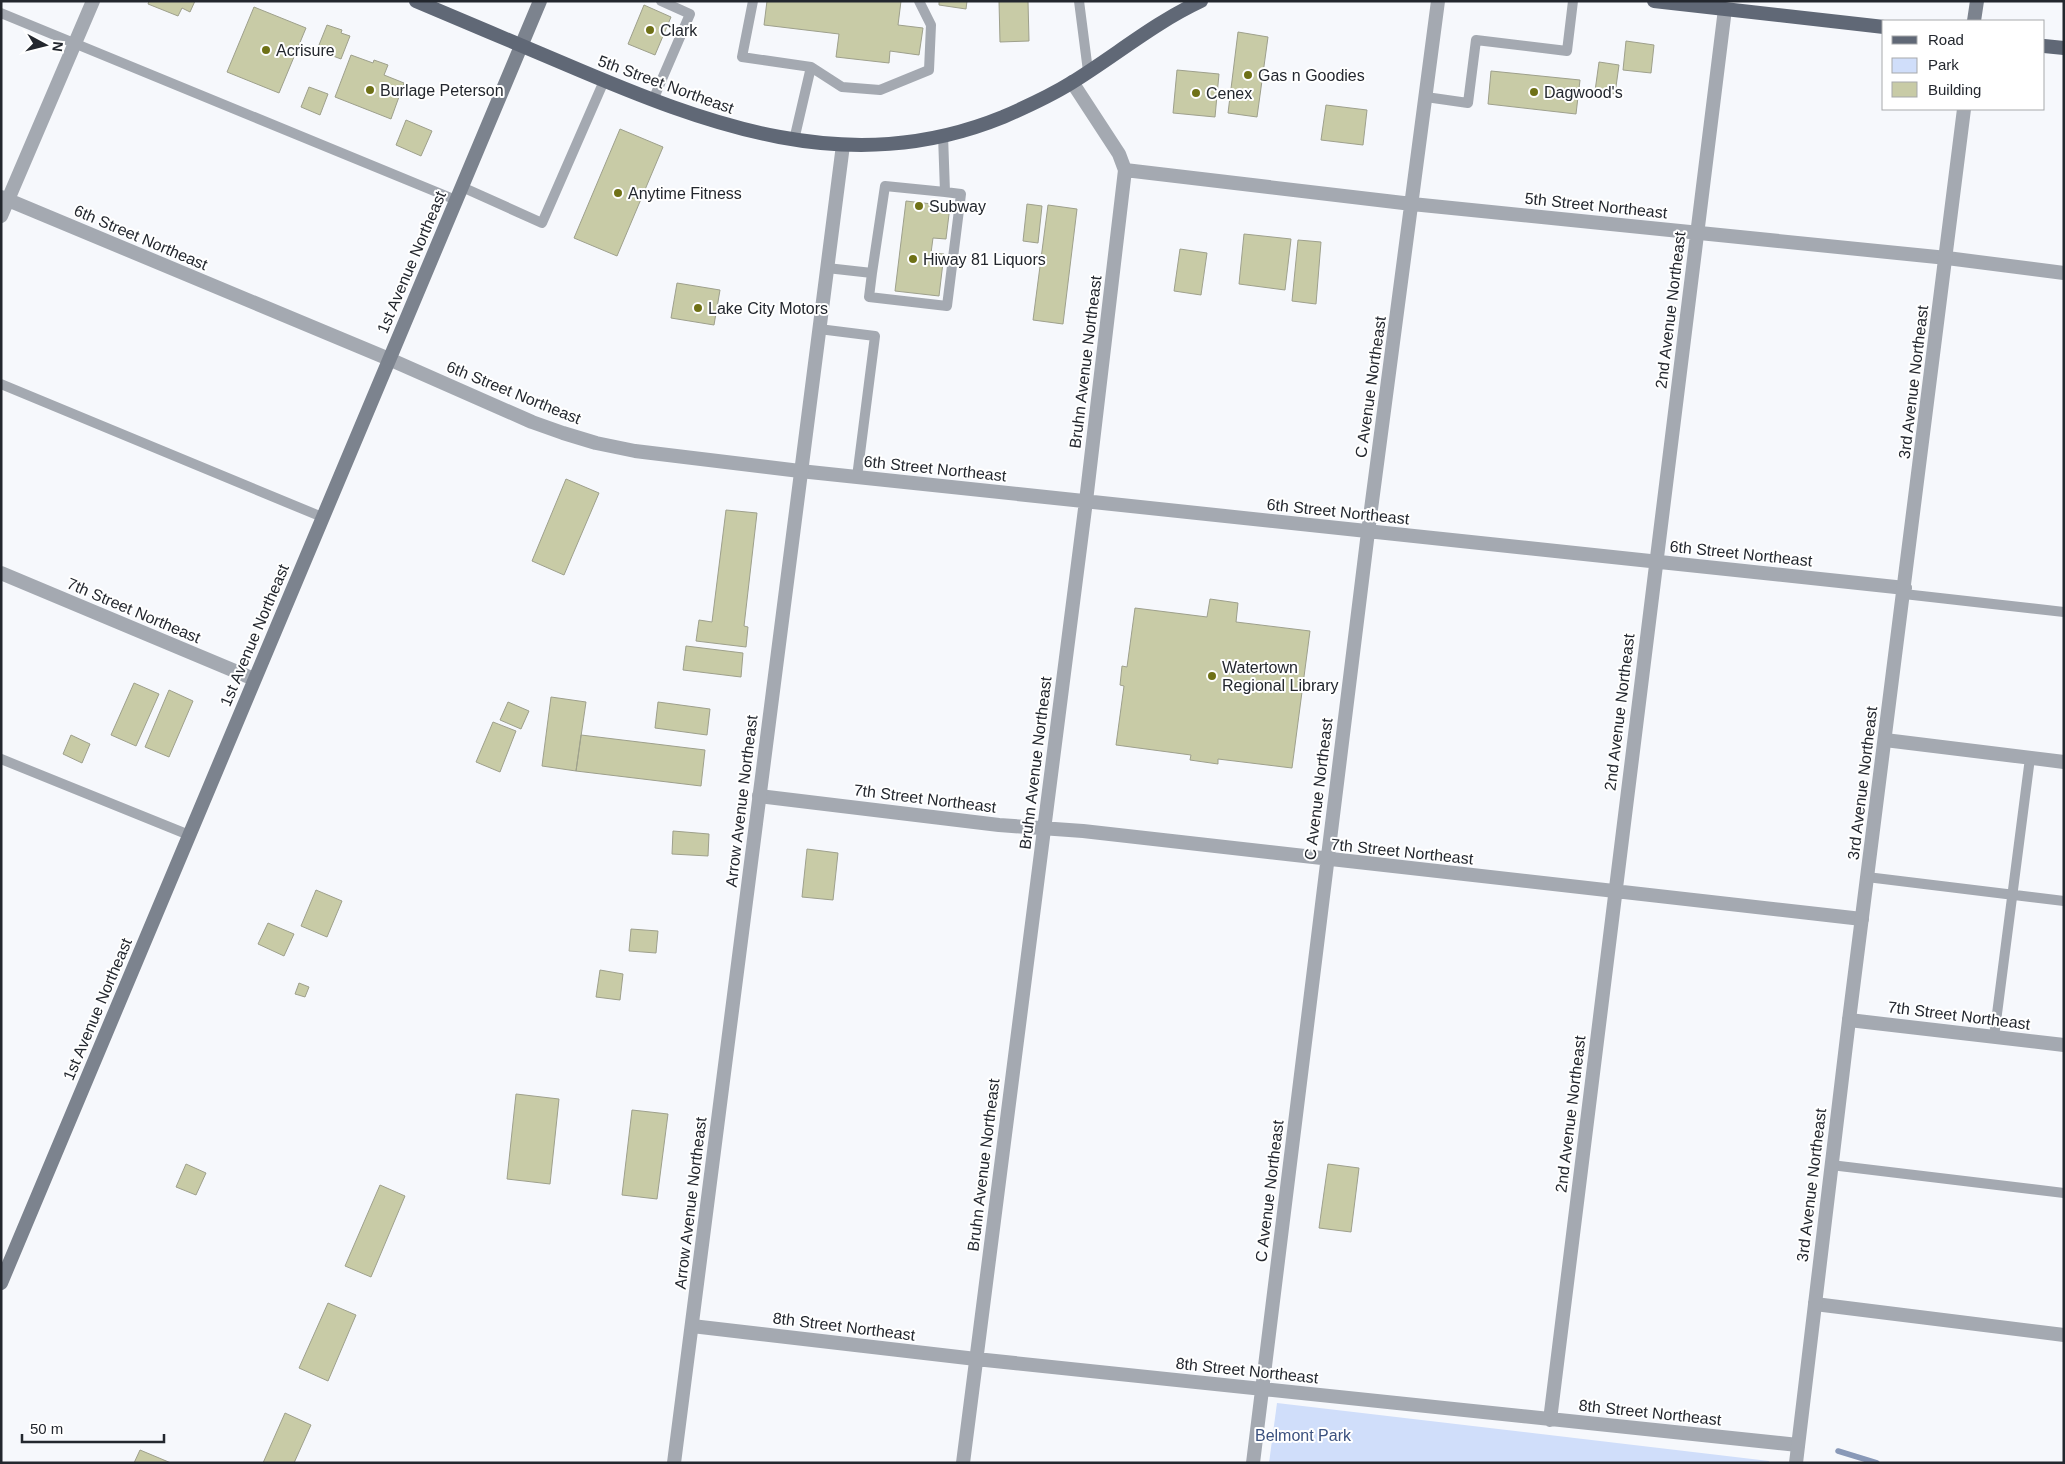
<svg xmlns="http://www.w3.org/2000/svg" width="2065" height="1464" font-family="Helvetica,sans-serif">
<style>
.green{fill:#d0defa}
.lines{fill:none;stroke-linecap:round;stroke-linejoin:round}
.stream{stroke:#8999b8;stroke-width:5.5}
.building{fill:#c8cba6;stroke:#9ea08c}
.service{stroke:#a4a9b1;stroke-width:10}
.minor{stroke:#a4a9b1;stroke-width:14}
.tertiary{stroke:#a4a9b1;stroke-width:14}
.secondary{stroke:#7c838e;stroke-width:14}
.primary{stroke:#606876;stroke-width:14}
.poi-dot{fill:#6f7116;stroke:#fff;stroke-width:2}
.labels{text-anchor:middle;stroke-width:4;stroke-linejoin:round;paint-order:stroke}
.poi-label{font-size:16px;fill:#23272e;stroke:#fff;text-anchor:start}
.street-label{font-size:16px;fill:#23272e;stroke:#fff}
.park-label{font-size:16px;fill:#3b517e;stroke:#fff}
</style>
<rect width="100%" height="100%" fill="#f6f8fc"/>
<path class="green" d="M1277 1403 1769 1461V1463H1269Z"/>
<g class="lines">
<path class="stream" d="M1838 1451 1877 1463"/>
</g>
<path class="building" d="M149 1H195L190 12 182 8 178 16 148 4Z
M767 1H901L898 25 923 28 919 55 890 51 889 63 836 57 839 34 764 25Z
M939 1H967L966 9 939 5Z
M999 1H1028L1029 41 1000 42Z
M644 5 671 17 655 55 628 44Z
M254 7 306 28 279 93 227 72Z
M327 25 342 30 341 33 350 36 341 59 317 50Z
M1238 32 1268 37 1257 117 1228 113Z
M1626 41 1654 45 1651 73 1623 70Z
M351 55 373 63 374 60 388 65 384 75 404 83 391 119 335 97Z
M1599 62 1619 65 1615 94 1595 91Z
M1177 70 1219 74 1215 117 1173 113Z
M1491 71 1580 80 1576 114 1488 104Z
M309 87 328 94 320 115 301 107Z
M1326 105 1367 110 1363 145 1321 140Z
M406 120 432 131 421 156 396 145Z
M620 129 663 147 617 256 574 238Z
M906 201 950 206 946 239 933 238 931 253 944 254 939 296 895 291Z
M1027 204 1042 206 1038 243 1023 241Z
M1048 205 1077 209 1063 324 1033 320Z
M1244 234 1291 239 1285 290 1239 284Z
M1298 240 1321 242 1316 304 1292 301Z
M1180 249 1207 253 1201 295 1174 291Z
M677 283 720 290 714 325 671 318Z
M566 479 599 493 564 575 532 561Z
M726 510 757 513 744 626 748 627 746 647 696 641 699 620 712 622Z
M1210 599 1238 603 1236 622 1310 631 1292 768 1218 759V764L1190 760 1191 755 1116 745 1124 686 1120 685 1122 666 1127 667 1135 608 1207 617Z
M686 646 743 653 741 677 683 670Z
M134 683 159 694 136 746 111 735Z
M169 690 193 701 169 757 145 747Z
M551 697 586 702 576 771 542 766Z
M508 702 529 711 521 729 500 720Z
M658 702 710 709 707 735 655 728Z
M493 722 516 731 500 772 476 762Z
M71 735 90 744 82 763 63 754Z
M581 735 705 750 701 786 576 771Z
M673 831 709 834 708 856 672 854Z
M807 849 838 853 833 900 802 897Z
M316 890 342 901 327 937 301 926Z
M268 923 294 934 284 956 258 944Z
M631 929 658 931 656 953 629 951Z
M600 970 623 974 620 1000 596 997Z
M299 983 309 987 305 997 295 994Z
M516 1094 559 1099 550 1184 507 1179Z
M632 1110 668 1114 657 1199 622 1195Z
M186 1164 206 1173 196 1195 176 1187Z
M1328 1164 1359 1168 1351 1232 1319 1228Z
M380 1185 405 1196 371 1277 345 1266Z
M328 1303 356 1315 328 1381 299 1368Z
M285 1413 311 1425 294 1463H263Z
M140 1450 171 1463H134Z"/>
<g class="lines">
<path class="service" d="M753 1 742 57 811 67 842 87 880 90 929 70 931 25 919 1
M1079 1 1088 71
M1 13 456 200
M1426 97 1468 103 1476 40 1567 51 1573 1
M653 100 690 14 661 1
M794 140 811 67
M462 187 542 223 604 81
M827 268 872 273 885 186 945 192 943 135
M872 273 869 297 947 306 961 194 945 192
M819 329 875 336 857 477
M1 384 322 517
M1904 594 2064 612
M1 759 189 835
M1867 877 2064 901
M1994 1037 2030 758
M1831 1165 2064 1193"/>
<path class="minor" d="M1125 170 1412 204 1947 258 2064 273
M1 197 389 359 532 422 563 433 596 443 635 451 800 471 1905 588
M1 216 93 1
M1 573 254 679
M1885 740 2064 762
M759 796 999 825 1083 831 1862 919
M1849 1020 2064 1045
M1815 1304 2064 1335
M692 1326 976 1359 1798 1445
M1550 1420 1725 9
M963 1463 1086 501 1125 170 1119 154 1072 82
M1253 1463 1368 532 1438 1"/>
<path class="tertiary" d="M674 1463 843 145
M1796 1463 1849 1020 1964 109"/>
<path class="secondary" d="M1974 21 1977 1
M1 1283 540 1"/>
<path class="primary" d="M416 1C466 22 515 43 565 64 708 125 848 180 1003 117 1026 107 1050 96 1071 83 1115 56 1154 23 1201 1
M1654 1 1884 27
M2044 46 2064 48"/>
</g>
<g class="poi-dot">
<circle cx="650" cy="30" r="5"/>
<circle cx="266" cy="50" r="5"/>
<circle cx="1248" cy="75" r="5"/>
<circle cx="370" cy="90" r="5"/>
<circle cx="1534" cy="92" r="5"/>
<circle cx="1196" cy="93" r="5"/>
<circle cx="618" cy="193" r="5"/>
<circle cx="919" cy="206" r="5"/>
<circle cx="913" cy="259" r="5"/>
<circle cx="698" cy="308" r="5"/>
<circle cx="1212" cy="676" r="5"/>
</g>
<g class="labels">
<g class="poi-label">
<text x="660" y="36">Clark</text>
<text x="276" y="56">Acrisure</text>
<text x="1258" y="81">Gas n Goodies</text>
<text x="380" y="96">Burlage Peterson</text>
<text x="1544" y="98">Dagwood's</text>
<text x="1206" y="99">Cenex</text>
<text x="628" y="199">Anytime Fitness</text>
<text x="929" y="212">Subway</text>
<text x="923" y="265">Hiway 81 Liquors</text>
<text x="708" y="314">Lake City Motors</text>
<text x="1222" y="673">Watertown<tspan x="1222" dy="18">Regional Library</tspan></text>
</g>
<g class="street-label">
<text transform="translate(666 84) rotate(20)" y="6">5th Street Northeast</text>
<text transform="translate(1596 205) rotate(6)" y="6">5th Street Northeast</text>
<text transform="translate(141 237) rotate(23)" y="6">6th Street Northeast</text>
<text transform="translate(411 262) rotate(-67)" y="6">1st Avenue Northeast</text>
<text transform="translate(1670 310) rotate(-83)" y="6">2nd Avenue Northeast</text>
<text transform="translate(1085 362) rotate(-83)" y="6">Bruhn Avenue Northeast</text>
<text transform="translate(1913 382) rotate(-83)" y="6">3rd Avenue Northeast</text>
<text transform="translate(1370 387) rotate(-82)" y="6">C Avenue Northeast</text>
<text transform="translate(514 392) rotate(22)" y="6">6th Street Northeast</text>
<text transform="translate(935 468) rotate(6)" y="6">6th Street Northeast</text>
<text transform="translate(1338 511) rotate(6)" y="6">6th Street Northeast</text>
<text transform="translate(1741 553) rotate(6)" y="6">6th Street Northeast</text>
<text transform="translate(134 610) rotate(23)" y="6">7th Street Northeast</text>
<text transform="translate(254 635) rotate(-67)" y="6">1st Avenue Northeast</text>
<text transform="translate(1619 712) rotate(-83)" y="6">2nd Avenue Northeast</text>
<text transform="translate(1035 763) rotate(-83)" y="6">Bruhn Avenue Northeast</text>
<text transform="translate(1862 783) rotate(-83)" y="6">3rd Avenue Northeast</text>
<text transform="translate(1318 789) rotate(-83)" y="6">C Avenue Northeast</text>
<text transform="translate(925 798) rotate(7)" y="6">7th Street Northeast</text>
<text transform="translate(741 801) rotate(-83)" y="6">Arrow Avenue Northeast</text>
<text transform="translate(1402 851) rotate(6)" y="6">7th Street Northeast</text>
<text transform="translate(97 1009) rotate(-67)" y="6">1st Avenue Northeast</text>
<text transform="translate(1959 1015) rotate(7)" y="6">7th Street Northeast</text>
<text transform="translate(1570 1114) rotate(-83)" y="6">2nd Avenue Northeast</text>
<text transform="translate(983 1165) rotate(-83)" y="6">Bruhn Avenue Northeast</text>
<text transform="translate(1811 1185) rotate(-83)" y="6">3rd Avenue Northeast</text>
<text transform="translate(1269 1191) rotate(-83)" y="6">C Avenue Northeast</text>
<text transform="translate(690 1203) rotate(-83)" y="6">Arrow Avenue Northeast</text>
<text transform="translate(844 1326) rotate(7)" y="6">8th Street Northeast</text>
<text transform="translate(1247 1370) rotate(6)" y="6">8th Street Northeast</text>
<text transform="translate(1650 1412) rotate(6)" y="6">8th Street Northeast</text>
</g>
<g class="park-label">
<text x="1303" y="1441">Belmont Park</text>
</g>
</g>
<rect width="2065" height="1464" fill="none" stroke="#23272e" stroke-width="5"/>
<rect x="1882" y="20" width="162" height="90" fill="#ffffff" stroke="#a7a9ab"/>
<rect x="1892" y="36" width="25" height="8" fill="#606876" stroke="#a7a9ab"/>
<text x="1928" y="45" font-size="15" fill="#23272e">Road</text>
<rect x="1892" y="58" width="25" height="15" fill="#d0defa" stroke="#a7a9ab"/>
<text x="1928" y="70" font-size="15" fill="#23272e">Park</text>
<rect x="1892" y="82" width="25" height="15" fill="#c8cba6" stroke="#a7a9ab"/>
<text x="1928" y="95" font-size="15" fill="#23272e">Building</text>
<g transform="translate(45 45) rotate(97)" stroke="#ffffff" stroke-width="4" paint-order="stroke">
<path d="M0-4L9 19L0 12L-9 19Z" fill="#23272e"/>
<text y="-8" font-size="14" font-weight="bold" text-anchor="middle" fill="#23272e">N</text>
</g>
<path d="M22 1434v8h142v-8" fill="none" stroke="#23272e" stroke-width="2.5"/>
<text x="30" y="1434" font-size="15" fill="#23272e" stroke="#ffffff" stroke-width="4" paint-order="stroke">50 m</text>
</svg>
